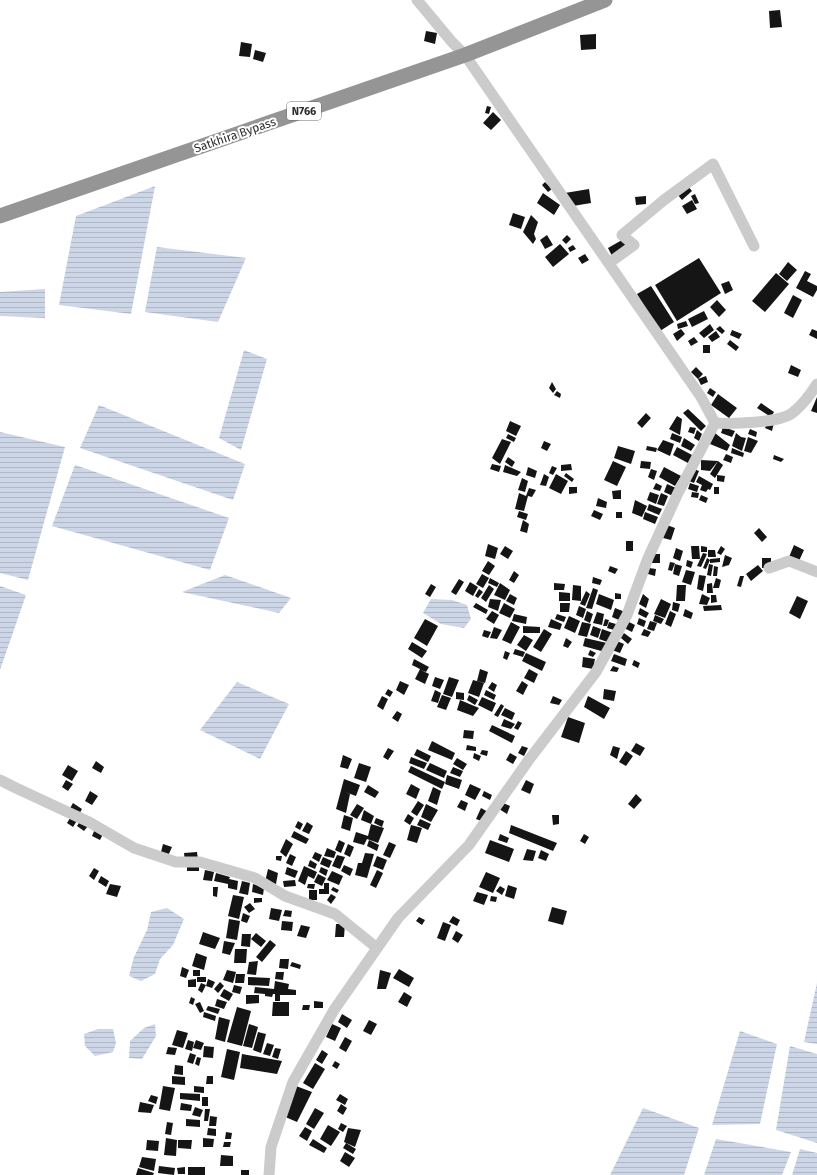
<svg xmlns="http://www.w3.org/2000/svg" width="817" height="1175" font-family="'Fira Sans',sans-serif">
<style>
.water{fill:url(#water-rules)}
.building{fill:#151515}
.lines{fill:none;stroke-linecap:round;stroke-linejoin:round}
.minor{stroke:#cbcbcb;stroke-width:11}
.highway{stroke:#959595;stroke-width:15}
.labels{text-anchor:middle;stroke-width:4;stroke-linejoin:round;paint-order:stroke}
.shield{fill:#fff;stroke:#6d6d6d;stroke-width:1}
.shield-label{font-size:11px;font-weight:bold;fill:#2e2e2e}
.street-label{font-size:12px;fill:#2e2e2e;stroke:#fff}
</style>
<defs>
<pattern id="water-rules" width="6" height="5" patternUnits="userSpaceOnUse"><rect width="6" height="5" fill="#ccd6e7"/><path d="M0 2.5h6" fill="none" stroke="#b0b8c6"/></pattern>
</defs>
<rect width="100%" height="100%" fill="#fff"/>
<path class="water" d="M155 186 131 314 59 305 76 216Z
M157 247 246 258 218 322 145 312Z
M45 289V318L0 316V292Z
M244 350 267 359 241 450 219 438Z
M99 405 245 464 233 500 80 448Z
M0 432 65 447 28 580 0 573Z
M75 465 229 518 210 570 52 526Z
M225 575 291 598 279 613 182 592Z
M0 586 26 595 0 670Z
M431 599 452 600 467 605 471 619 464 628 441 624 423 613Z
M237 682 289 704 260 759 200 730Z
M167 908 184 919 173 945 160 959 155 974 141 981 129 976 134 957 147 930 151 912Z
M817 983V1044L804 1042Z
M155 1024 156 1036 142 1059 129 1058 130 1041 144 1028Z
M98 1029H113L116 1043 113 1052 95 1056 85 1046 84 1034Z
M740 1031 777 1044 760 1124 712 1125Z
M790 1046 817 1054V1143L776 1130Z
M643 1108 699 1128 684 1175H610Z
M716 1139 791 1152 782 1175H704Z
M800 1149 817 1153V1175H792Z"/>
<path class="building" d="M780 10 782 27 770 28 769 11Z
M426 31 437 33 435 44 424 41Z
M596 34V49L581 50 580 35Z
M241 42 252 44 250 57 239 56Z
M255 50 266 53 263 62 253 59Z
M487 106 491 107 489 114 485 113Z
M493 112 501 120 491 130 483 123Z
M545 182 552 189 548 192 542 185Z
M687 185 692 191 682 200 677 194Z
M589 189 591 203 573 206 565 193Z
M543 193 560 205 554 215 537 203Z
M695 194 699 203 695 204 691 196Z
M646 196V204L636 205 635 197Z
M692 200 697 209 687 214 682 206Z
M513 213 525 217 521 229 509 225Z
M531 215 538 222 534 234 536 239 533 244 523 232Z
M547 235 553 245 545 249 540 240Z
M567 235 571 239 566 244 562 240Z
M622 240 627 247 612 256 608 248Z
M560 244 569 254 553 267 545 257Z
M573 245 576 249 570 252 568 248Z
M585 254 589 260 582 264 578 258Z
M699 258 721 293 677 321 655 285Z
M788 262 797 270 787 281 779 274Z
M805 271 811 274 807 281 817 286V290L813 297 796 288Z
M776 273 789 284 765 312 752 301Z
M729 281 733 290 725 294 721 284Z
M651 286 674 322 660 331 637 294Z
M793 295 802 300 793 318 784 313Z
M717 300 726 310 719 317 710 307Z
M704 311 708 319 692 327 688 319Z
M686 321 688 326 678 329 677 324Z
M710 324 714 330 704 338 699 333Z
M720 326 725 331 722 334 716 329Z
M681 329 685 334 677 341 673 334Z
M812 329 817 331V339L809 335Z
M732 330 742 334 739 339 730 335Z
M716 331 720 337 712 342 708 337Z
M694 337 698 342 691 346 688 341Z
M730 340 739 347 736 351 727 344Z
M703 345H710V353H703Z
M791 365 801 370 798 377 788 373Z
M696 367 703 374 698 379 691 372Z
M706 376 708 382 701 385 698 379Z
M552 382 556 389 553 393 549 388Z
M710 388 716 392 713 397 707 393Z
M557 391 561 394 560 398 554 395Z
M718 394 737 408 729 418 711 405Z
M817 397V413L811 411Z
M761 403 774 412 771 417 757 408Z
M688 409 706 426 701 431 683 413Z
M646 413 651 418 642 428 637 423Z
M677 416 682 419 680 435 669 429Z
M510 421 521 426 516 436 506 431Z
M768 421 774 423 772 431 765 428Z
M690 427 696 428 694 434 688 432Z
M723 427 735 431 732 437 721 433Z
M750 429 757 432 756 437 748 434Z
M697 430 702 434 699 441 694 438Z
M672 433 682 437 680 443 670 439Z
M715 433 730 445 727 451 710 444Z
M736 433 741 437 746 438 742 451 732 446Z
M508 434 516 438 514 442 506 438Z
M748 437 758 441 751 453 744 451Z
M684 438 695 445 691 451 681 446Z
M502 439 511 442 500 464 492 458Z
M663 440 674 444 670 456 657 450Z
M544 441 551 444 547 451 541 448Z
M618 446 635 451 631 464 614 458Z
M647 446 657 448 656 452 646 450Z
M677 447 692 455 688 463 673 455Z
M732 448 744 453 743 457 731 453Z
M726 454 733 457 731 463 723 460Z
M774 455 784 459 781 462 773 459Z
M508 457 515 462 512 467 505 462Z
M701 460 718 461 710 471 701 470Z
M613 461 626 467 617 486 604 480Z
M641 461 651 462 650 469 640 468Z
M718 461 723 465 715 478 710 474Z
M492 464 501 466 499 472 490 469Z
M571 464 572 470 561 471V465Z
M505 465 521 472 517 476 503 472Z
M552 466 557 468 553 475 549 473Z
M528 467 537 471 535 478 526 475Z
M664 467 681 476 675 486 659 477Z
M651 469 657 471 654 480 648 477Z
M694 469 699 471 694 483 689 481Z
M566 473 574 479 572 482 564 476Z
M544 474 549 477 546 486 540 485Z
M556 474 568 481 561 494 549 488Z
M717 475 725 476 724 482 717 481Z
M699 476 713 484 710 490 708 489 706 492 700 490 702 485 696 482Z
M522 478 528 481 525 492 518 490Z
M656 483 662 486 660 491 653 489Z
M690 483 699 486 697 492 688 489Z
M667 484 676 488 673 496 664 492Z
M569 487H577V493L569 494Z
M714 487H719V494H714Z
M529 488 536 490 532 497 528 496 524 511 515 509 519 493 526 496Z
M621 490V499H613L612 491Z
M650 492 659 495 656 504 647 500Z
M692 492 699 493 698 498 691 497Z
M661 493 668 496 664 506 657 504Z
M701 495 708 498 706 503 699 500Z
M598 498 607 502 606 508 596 506Z
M635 500 647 506 642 517 632 513Z
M649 504 662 509 659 515 647 510Z
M594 510 603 514 600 520 591 516Z
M519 511 528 514 526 520 517 517Z
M616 512H622V518H616Z
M645 512 658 517 655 524 643 519Z
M523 520 529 524 527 533 520 531Z
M667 525 675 528 671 540 663 538Z
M759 528 767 537 762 542 754 533Z
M626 541H633V551H626Z
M488 544 498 548 495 559 485 556Z
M794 545 804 550 799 561 789 557Z
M505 546 513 551 508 559 500 554Z
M691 546H699L700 559H692Z
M701 546 707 547V552H701Z
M721 546 725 549 721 555 717 553Z
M676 548 683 551 680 561 673 558Z
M708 550H715L716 557H708Z
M703 553 707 554 701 567 697 566Z
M652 554H660V563H652Z
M725 555 732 558 729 565 722 567Z
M707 558 710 560 706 569 703 568Z
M720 558V562L710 563V559Z
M762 558H771V568H762Z
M687 560 693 562 691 568 686 566Z
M488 561 495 566 489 575 482 571Z
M670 562 675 563 672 571 668 570Z
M675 564 682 566 679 576 673 574Z
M709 564 713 565 711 576 707 575Z
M758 565 763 571 751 581 746 574Z
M610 566 618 569 615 574 608 571Z
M714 566 718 567 717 576H713Z
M649 568 656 569 655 576 648 574Z
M686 570 695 572 691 585 682 582Z
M514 571 519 575 514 583 509 580Z
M482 574 489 578 483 588 476 584Z
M699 575 706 576 703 591 697 589Z
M740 576H744L741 587 737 586Z
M593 577 602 580 600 585 592 583Z
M490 578 499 583 497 587 488 583Z
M716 578 721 580 719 588H713Z
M459 579 464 582 456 595 451 592Z
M470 582 478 587 473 596 465 591Z
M500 583 510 590 505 600 494 595Z
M554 583 565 584 564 590H554Z
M712 583 713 593H707V584Z
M431 584 436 587 430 597 425 594Z
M489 585 494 589 486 602 481 598Z
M573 585 581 586V601L572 600Z
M677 585H686L685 601H676Z
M593 588 598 590 592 609 586 608Z
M479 589 483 592 478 598 475 596Z
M586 591 590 594 585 606 580 604Z
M559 592 570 593V601H559Z
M615 593 621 594V599H615Z
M510 594 517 598 514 605 506 601Z
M599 594 614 600 611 610 596 604Z
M643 594 649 599 646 608 639 604Z
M702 594 710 598 707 605 699 604Z
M711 595H716L717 602 711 603Z
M797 596 808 601 800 619 789 613Z
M490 599 501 600 498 611 488 607Z
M661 599 671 604 665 618 654 614Z
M673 602 680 604 678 612 672 610Z
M476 603 488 610 486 614 473 607Z
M504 603 515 609 510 618 499 613Z
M560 603H570L569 612H560Z
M721 605 722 610 704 611 703 606Z
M579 606 586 609 583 618 576 615Z
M615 608 625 612 621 621 612 617Z
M640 608 649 613 646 618 638 614Z
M685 609 693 613 691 619 683 616Z
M492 611 499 615 494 624 486 619Z
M587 611 593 614 590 623 584 620Z
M670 611 676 614 671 627 665 624Z
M597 612 604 614 602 625 593 623Z
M514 614 527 617 526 624 512 621Z
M557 614 566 617 564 622 555 619Z
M655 615 664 619 661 624 653 621Z
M569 616 580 621 575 633 564 628Z
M639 618 646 621 644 627 637 624Z
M425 619 438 626 427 646 414 638Z
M551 619 562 624 560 630 548 627Z
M605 619 609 620 607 626H603Z
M627 621 635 625 632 632 624 628Z
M650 621 657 623 654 631 647 629Z
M511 622 520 627 511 644 502 640Z
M582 622 591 624 587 637 578 635Z
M609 622 616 624 614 630 607 628Z
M523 626 540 627V633H523Z
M593 626 601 629 598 638 590 635Z
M494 627 502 630 497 639 490 638Z
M544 629 552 634 541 652 533 647Z
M602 629 613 633 610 643 599 639Z
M644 629 651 632 648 637 641 635Z
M484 630 491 632 488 638 482 636Z
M624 633 632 639 628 644 621 638Z
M524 635 533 640 526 651 517 645Z
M566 638 572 642 568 648 563 646Z
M585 638 607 643 605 652 583 646Z
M617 641 624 644 620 653 612 650Z
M412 642 427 651 422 658 408 649Z
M515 649 525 652 523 657 513 654Z
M590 650 596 653 593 657 588 655Z
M505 651 510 653 507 660 503 658Z
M526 653 546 662 542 671 522 661Z
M614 654 627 659 625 666 611 661Z
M583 657 595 659 593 669 582 667Z
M414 659 429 667 426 672 421 670 429 674 425 684 415 679 420 669 412 665Z
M634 660 640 663 638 668 632 665Z
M613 666 619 668 617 672 610 671Z
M480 669 488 672 485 683 477 681Z
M529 669 538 674 534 683 524 678Z
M435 677 444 680 440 689 432 686Z
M449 677 459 680 452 697 443 694Z
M473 680 484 683 479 697 468 693Z
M400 681 409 685 404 695 396 690Z
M522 681 528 685 523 695 516 691Z
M492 682 497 685 494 692 488 688Z
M388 689 393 692 390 697 385 694Z
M604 689 616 691 614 701 603 699Z
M435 690 441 693 438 703 431 701Z
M486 690 496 695 494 700 484 695Z
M456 692 464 693V700L456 699Z
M442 695 451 698 446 710 437 707Z
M469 695 478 700 475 705 467 700Z
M382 696 388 699 383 710 377 706Z
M553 696 562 700 559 705 550 703Z
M588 696 610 708 604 719 584 707Z
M482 697 496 703 492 712 478 705Z
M460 700 479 708 473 716 457 710Z
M501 704 504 706 498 717 494 715Z
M505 708 515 713 512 720 501 715Z
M397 711 402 714 398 722 392 718Z
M568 717 585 723 579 743 561 737Z
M504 719 515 724 511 729 501 726Z
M518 721 522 723 518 730 514 728Z
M492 725 515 736 512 743 489 731Z
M464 730 474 731 473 739 463 738Z
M432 741 455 753 452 760 428 750Z
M636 743 645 748 640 756 631 751Z
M467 745 476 747V751L466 750Z
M522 746 528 748 524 756 518 753Z
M613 746 620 748 617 759 610 755Z
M388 748 394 751 388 760 383 757Z
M417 749 431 756 428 762 414 755Z
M482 750 488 751 487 756 480 754Z
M626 751 633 756 626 766 619 762Z
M474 753 481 756 479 761 473 758Z
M510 753 517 757 513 764 506 760Z
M343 755 352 759 348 769 340 767Z
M411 757 427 763 424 769 409 763Z
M457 758 467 764 463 770 453 764Z
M96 761 104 767 101 773 92 768Z
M359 763 371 767 366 782 354 778Z
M430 763 447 771 444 778 426 770Z
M68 765 78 771 72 781 62 775Z
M411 766 445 782 442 789 408 772Z
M453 767 463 771 460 777 450 773Z
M447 775 462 780 459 789 445 784Z
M344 779 360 785 356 796 345 792 350 794 346 813 336 809Z
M66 780 73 784 68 791 62 787Z
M526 780 534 784 530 794 521 790Z
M411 784 420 789 416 799 406 794Z
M470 784 481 789 475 800 465 795Z
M368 785 379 792 375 798 364 792Z
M433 787 441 791 437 805 428 801Z
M90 791 98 796 92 805 85 801Z
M484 791 492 795 490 800 482 796Z
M636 794 642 800 634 809 628 804Z
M461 800 468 803 465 811 457 807Z
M418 801 424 805 417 816 411 812Z
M501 802 510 806 507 814 499 809Z
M73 803 82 809 78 816 69 810Z
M357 804 364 808 357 819 350 815Z
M426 804 438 810 431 822 421 817Z
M481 808 488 812 484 822 476 819Z
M364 810 374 816 371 824 361 820Z
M408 814 414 818 410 825 404 821Z
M72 815 78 819 73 827 67 823Z
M344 815 353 818 350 831 341 828Z
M552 815H559V824L553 825Z
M376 818 384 821 382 827 374 823Z
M420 819 431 824 428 830 417 825Z
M80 821 88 826 84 831 77 826Z
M298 821 303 824 300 830 295 827Z
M307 822 313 826 309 834 302 831Z
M371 824 384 828 378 843 367 839 364 845 353 842 356 832 368 836Z
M411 825 422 828 417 843 407 840Z
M511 825 557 843 553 851 509 833Z
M95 829 103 834 100 840 92 836Z
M294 831 309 839 306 844 291 837Z
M500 834 509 838 507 843 498 840Z
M584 834 589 837 585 844 580 841Z
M286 839 293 844 286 857 280 852Z
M339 840 345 843 341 853 335 850Z
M369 840 379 845 377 851 367 846Z
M490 840 514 849 509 862 485 853Z
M389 842 396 845 390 858 383 855Z
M163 844 172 847 168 856 161 852Z
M348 844 354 847 350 857 344 854Z
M327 848 336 852 334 858 324 856Z
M527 849 536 851 533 861 523 860Z
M541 850 549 854 546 861 538 858Z
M197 852 198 860 185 862 184 853Z
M315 852 322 855 319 862 312 858Z
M365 853 374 854 367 878 355 875 358 863H362Z
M290 854 296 857 292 866 286 863Z
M337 855 345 857 340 869 332 866Z
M276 856H282L281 861 276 860Z
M377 856 387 860 383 870 373 866Z
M323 857 332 861 329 868 320 864Z
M310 860 317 864 315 869 308 866Z
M187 865H199V871H187Z
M344 865 353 869 350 876 341 871Z
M304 866 317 872 314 879 308 876 305 885 298 881Z
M287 867 298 871 295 878 285 874Z
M321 867 328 870 326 876 319 872Z
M94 868 99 871 94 880 89 876Z
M268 869 278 873 276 884 265 882Z
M205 870 214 872 212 881 203 880Z
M377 870 383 873 376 888 370 885Z
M332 871 343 876 339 885 327 880Z
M486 872 500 878 493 893 479 887Z
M216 873 230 877 229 879 238 881 237 890 228 888V884L214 881Z
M318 874 326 878 322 886 314 882Z
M101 876 109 881 106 887 98 882Z
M295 880 296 886 284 887 283 881Z
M242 881 250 883 248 895 239 893Z
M324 883H329V894H319V889H324Z
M110 884 121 886 117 897 106 894Z
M253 884 264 888 263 895 252 892Z
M308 884H315L314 889 307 888Z
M508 885 517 888 514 899 505 896Z
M500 886 505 889 502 895 496 891Z
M213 887H218L217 897 213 896Z
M333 887 339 890 337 893 331 890Z
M309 890H317V900H309Z
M477 892 488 895 484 905 473 901Z
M331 894 336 897 331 904 327 900Z
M233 895 244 897 239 919 228 916Z
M491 896 497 897 496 902 490 901Z
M254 898H262V902L254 903Z
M250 903 255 909 249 913 244 907Z
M552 907 567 911 563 925 548 921Z
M271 908 282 910 279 921 269 919Z
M285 910 292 911 291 917 283 916Z
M243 913 250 916 247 923 241 921Z
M453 916 460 920 457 926 449 922Z
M419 917 425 920 422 925 416 921Z
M229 919 240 921 237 940 226 938Z
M282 921 293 922 292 931 281 930Z
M443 922 451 925 445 941 437 938Z
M336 924H345L344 937H335Z
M301 925 310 927 306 938 297 936Z
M456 931 463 935 458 943 452 939Z
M203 932 220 938 215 949 199 944Z
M256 933 266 941 261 947 251 939Z
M242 934H251L250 947 241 946Z
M270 940 276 945 262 962 256 957Z
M224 941 235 943 230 955 222 953Z
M235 949H247L246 963H234Z
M196 953 207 957 204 970 192 966Z
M280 959H289L288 969 279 968Z
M258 961 256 975 247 974 249 962Z
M292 962 301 965 300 969 290 966Z
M182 967 189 970 186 978 180 976Z
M399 969 414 978 409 987 393 978Z
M193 970H200V976H193Z
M227 970 236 972 233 983 223 980Z
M380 970 391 973 386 989H377Z
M276 972H284L283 980 275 979Z
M236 974H245L244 983H235Z
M197 977H206V982H197Z
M248 977 270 978 269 986 248 985Z
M196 979V987H188V980Z
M208 979 215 982 212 988 206 986Z
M275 981 289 984 288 989 296 990V995H280V1001H275V994H273L272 997 265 996V994L254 993 255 987 274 989Z
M220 982 224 986 218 993 214 989Z
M201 983 206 985 202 993 198 990Z
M234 985 242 987 240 994 232 992Z
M224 989 233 994 229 1001 220 996Z
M404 992 412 997 407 1007 398 1002Z
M246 995H259V1003L246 1004Z
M191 997 195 999 193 1005 189 1003Z
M217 999 227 1002 224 1009 215 1006Z
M314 1001 323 1002V1008H314Z
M200 1002 204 1011 200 1013 195 1004Z
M273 1002H289V1016H272Z
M303 1005H310L309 1010H302Z
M208 1006 220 1009 218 1014 206 1010Z
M237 1007 251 1011 242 1046 227 1042Z
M204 1012 216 1016 215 1021 203 1017Z
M342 1014 352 1020 347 1028 338 1022Z
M219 1017 230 1020 225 1042 215 1039Z
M369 1020 377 1024 371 1035 363 1031Z
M249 1024 258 1027 252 1048 243 1046Z
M332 1024 341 1028 335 1041 326 1037Z
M177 1030 188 1033 183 1048 172 1045Z
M258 1032 266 1034 261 1053 253 1050Z
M345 1037 352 1041 346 1052 339 1048Z
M188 1040 194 1042 192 1051 185 1049Z
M196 1040 204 1043 201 1050 193 1048Z
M267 1043 274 1045 270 1056 263 1054Z
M204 1046 214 1047 213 1058 203 1057Z
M168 1047 177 1048 175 1055 166 1054Z
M275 1048 281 1049 278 1059 272 1057Z
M227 1049 240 1052 234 1080 221 1077Z
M322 1050 328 1054 322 1064 316 1060Z
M190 1053 196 1055 193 1064 187 1062Z
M242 1054 282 1061 277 1074 240 1068Z
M197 1057 201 1058 199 1066 195 1064Z
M335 1061 340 1064 337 1069 332 1066Z
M315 1063 325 1069 313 1089 303 1083Z
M175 1065 183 1066V1075L174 1074Z
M172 1076 185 1077V1085L172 1084Z
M207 1076H213V1084H206Z
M163 1086 175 1088 170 1111 159 1109Z
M194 1086 204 1087V1093L194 1092Z
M296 1086 312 1092 297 1122 283 1116Z
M180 1093 200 1094V1101L180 1099Z
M340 1094 348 1099 345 1105 336 1100Z
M151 1095 158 1097 156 1104 148 1101Z
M202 1097H208V1106H202Z
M140 1102 154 1105 151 1113 138 1112Z
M181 1103 192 1105 191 1111 180 1110Z
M341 1104 347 1108 343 1115 337 1111Z
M195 1107 203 1110 200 1117 192 1115Z
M315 1108 324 1113 314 1129 306 1124Z
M205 1109H210L208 1121H204Z
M210 1116 217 1117 216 1126H209Z
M186 1119 200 1120V1127L186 1126Z
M167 1122 173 1123 171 1135 165 1134Z
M341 1123 347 1126 343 1132 338 1129Z
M328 1125 340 1132 331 1146 320 1139Z
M305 1127 312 1131 307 1141 299 1136Z
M208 1128 216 1129V1136L207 1135Z
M348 1128 361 1130 355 1147 344 1142Z
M226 1132 232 1133 231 1139H225Z
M166 1138 177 1140 176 1156 164 1155Z
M203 1138 214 1139 213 1147H203Z
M313 1139 327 1148 324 1153 309 1145Z
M147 1140 159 1141 158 1151 146 1150Z
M178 1140H192L191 1149 178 1148Z
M224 1142H231L230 1147H223Z
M346 1143 356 1149 353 1154 343 1148Z
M345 1152 355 1158 349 1167 340 1161Z
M221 1155 233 1156V1166H220Z
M142 1157 156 1159 154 1171 139 1167Z
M159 1166 175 1168 174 1175 158 1173Z
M185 1167V1174H178L177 1168Z
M188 1167H205V1175H188Z
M138 1168 154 1173 153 1175H136Z
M241 1170H249V1175H241Z"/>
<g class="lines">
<path class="minor" d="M609 263 634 245 622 235 664 200 713 164 754 246
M715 423C732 424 777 423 791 414 802 406 810 395 817 384
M769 568 789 561 817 572
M0 780 16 788 89 822 134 848 176 862H200L255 878 285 896 335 914 377 948
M269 1175 271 1147 293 1082 334 1010 398 918 469 845 528 761 596 672 627 615 648 558 678 493 715 423 701 397 465 55 452 42 417 0"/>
<path class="highway" d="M0 216 465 55 605 0"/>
</g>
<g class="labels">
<rect class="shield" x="287" y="102" width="34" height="18" rx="3"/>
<g class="shield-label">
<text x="304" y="115">N766</text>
</g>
<g class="street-label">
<text transform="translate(235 135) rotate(-19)" y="4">Satkhira Bypass</text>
</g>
</g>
</svg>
